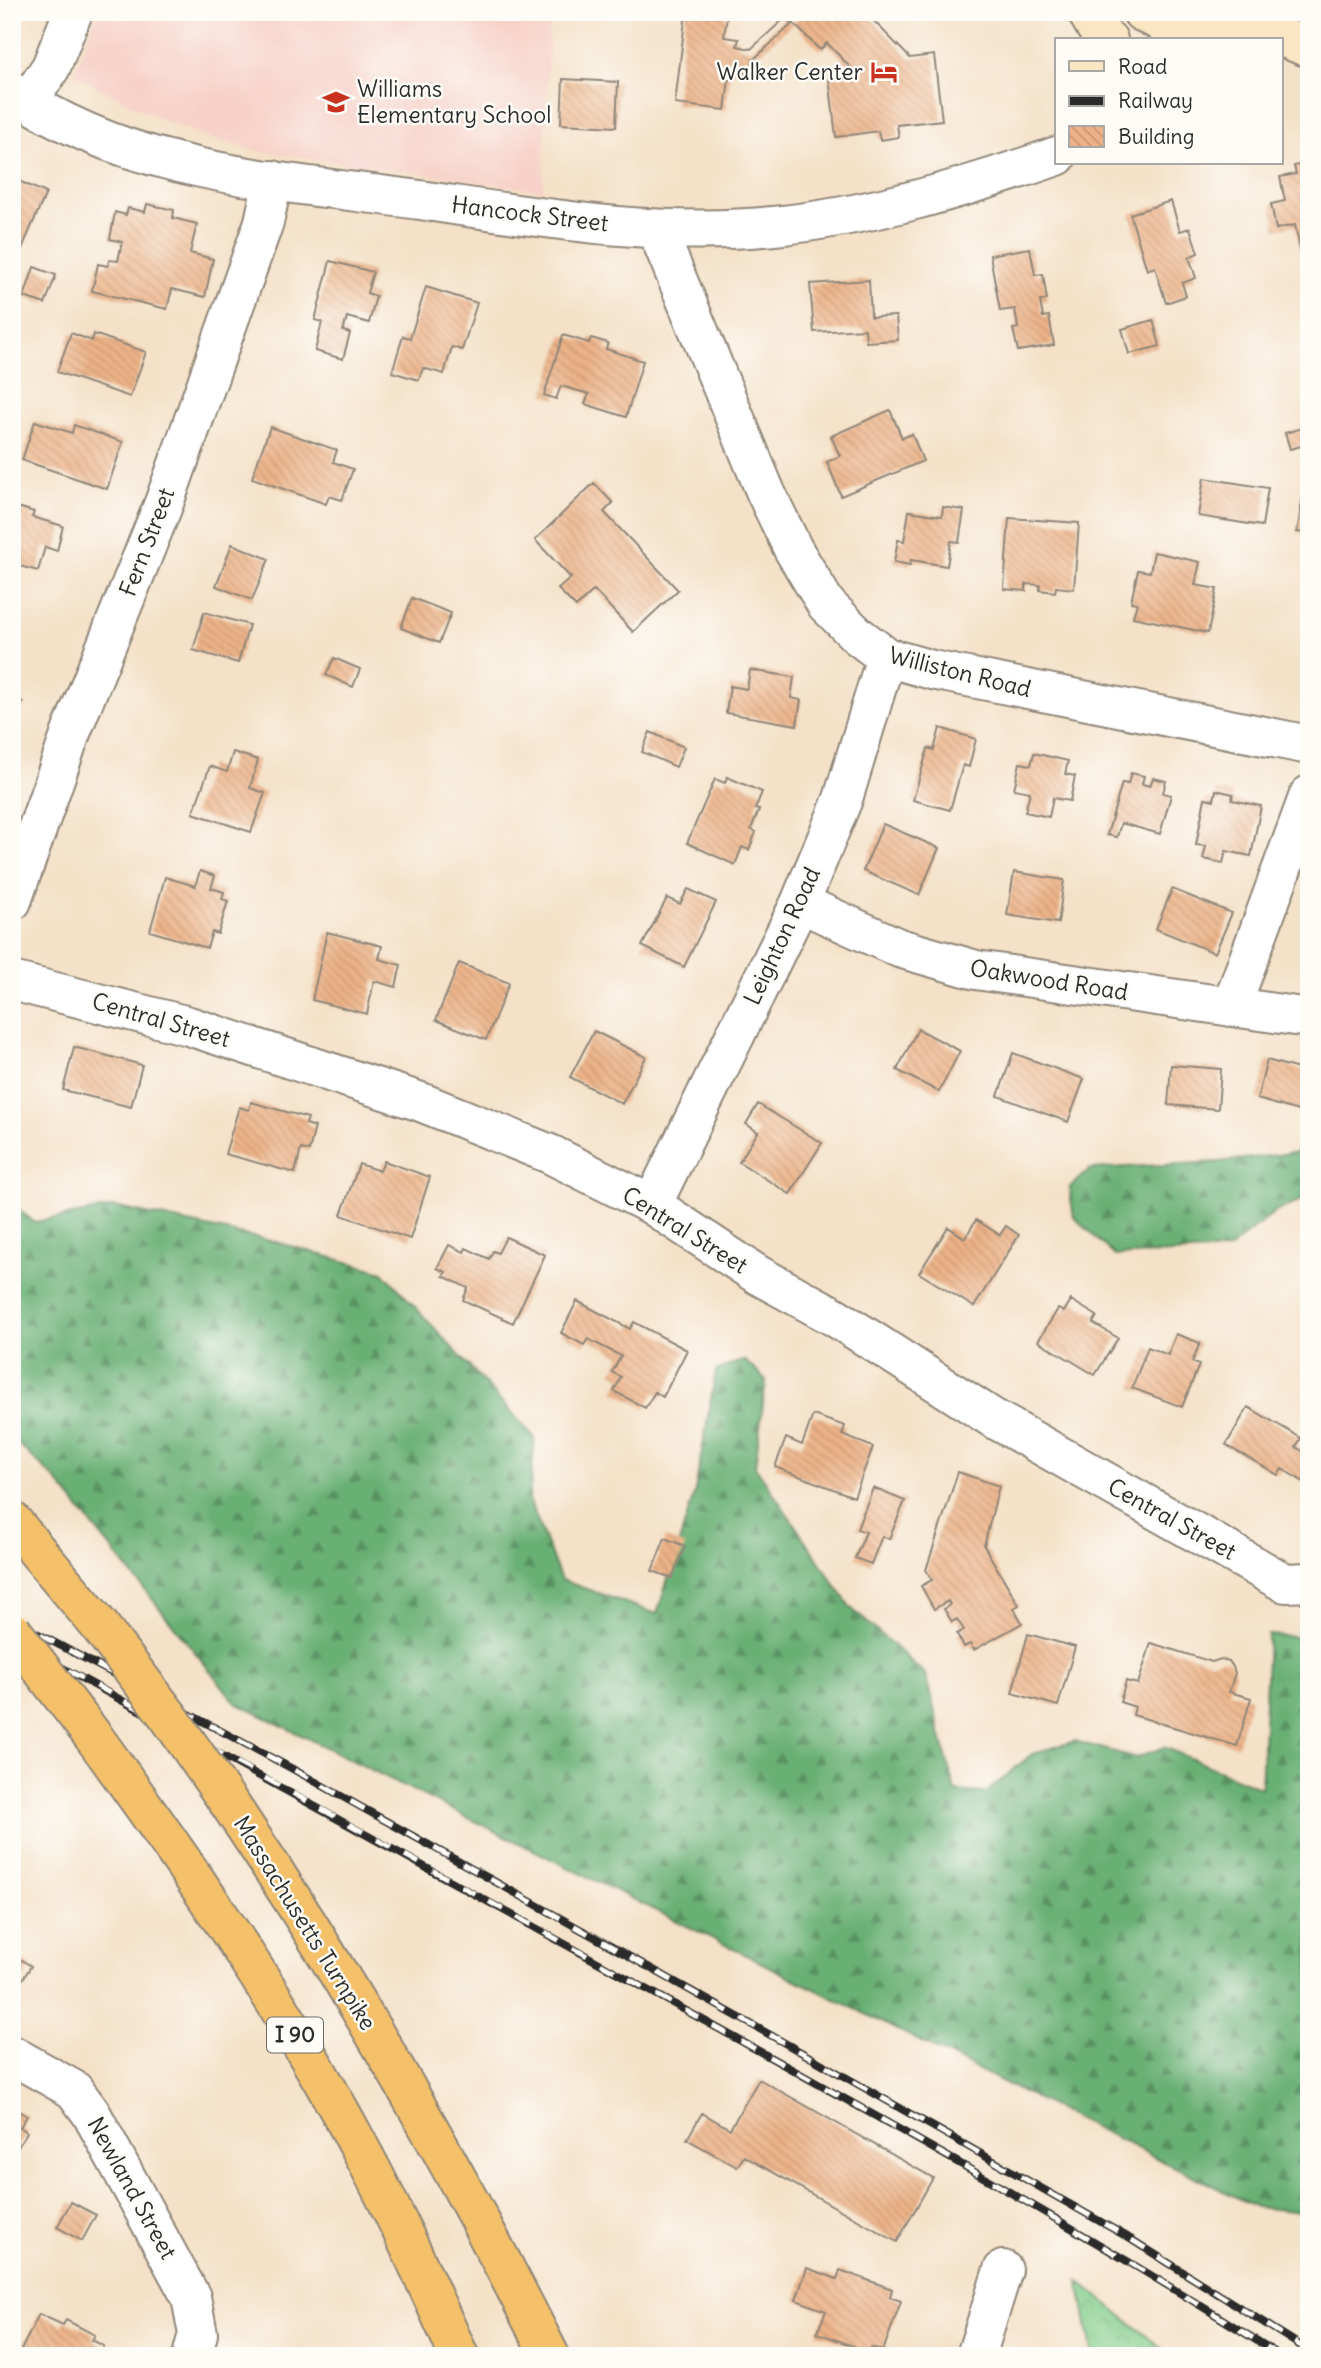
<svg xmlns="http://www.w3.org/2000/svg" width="1321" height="2368" font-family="Delius,sans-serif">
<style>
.built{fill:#f7d1c7}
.forest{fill:url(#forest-firs);stroke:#4a6e50;stroke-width:2}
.park{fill:url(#park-crowns);stroke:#567c5a;stroke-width:2}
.building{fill:url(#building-back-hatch)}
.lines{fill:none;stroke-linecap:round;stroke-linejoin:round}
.street-casing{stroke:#908679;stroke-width:42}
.secondary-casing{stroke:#908679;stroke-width:42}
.highway-casing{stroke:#908679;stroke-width:42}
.street{stroke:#fff;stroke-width:38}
.secondary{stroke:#fbe6c3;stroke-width:38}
.highway{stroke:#f4c16a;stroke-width:38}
.rail-casing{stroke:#2b2b2b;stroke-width:8}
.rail{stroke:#fdfcf7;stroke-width:5;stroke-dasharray:16;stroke-linecap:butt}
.highway-bridge-casing{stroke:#908679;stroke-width:42;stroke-linecap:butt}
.highway-bridge{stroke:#f4c16a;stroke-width:38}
.labels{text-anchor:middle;stroke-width:5;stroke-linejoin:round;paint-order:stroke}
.shield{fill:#fdfcf7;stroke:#6a6a68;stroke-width:2}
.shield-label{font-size:21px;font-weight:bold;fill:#2b2b2b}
.poi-label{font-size:23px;fill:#2b2b2b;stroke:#fdfcf7;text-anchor:end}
.street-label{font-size:23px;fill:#2b2b2b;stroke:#fdfcf7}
</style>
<defs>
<pattern id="forest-firs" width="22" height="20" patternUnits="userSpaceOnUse" patternTransform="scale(1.75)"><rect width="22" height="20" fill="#69b075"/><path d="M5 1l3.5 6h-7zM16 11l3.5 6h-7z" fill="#578f60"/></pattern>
<pattern id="park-crowns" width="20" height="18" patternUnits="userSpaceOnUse" patternTransform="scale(1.75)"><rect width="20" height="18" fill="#82cc89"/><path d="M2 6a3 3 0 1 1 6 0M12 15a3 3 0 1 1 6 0" fill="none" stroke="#70af76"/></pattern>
<pattern id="building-back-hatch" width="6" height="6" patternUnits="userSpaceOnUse" patternTransform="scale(1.75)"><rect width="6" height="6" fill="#ecb287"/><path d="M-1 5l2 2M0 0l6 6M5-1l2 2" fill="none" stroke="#cb9975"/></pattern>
</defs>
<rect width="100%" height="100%" fill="#fdfcf7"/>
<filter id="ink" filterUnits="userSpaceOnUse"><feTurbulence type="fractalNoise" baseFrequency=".0143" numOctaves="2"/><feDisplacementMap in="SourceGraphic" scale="14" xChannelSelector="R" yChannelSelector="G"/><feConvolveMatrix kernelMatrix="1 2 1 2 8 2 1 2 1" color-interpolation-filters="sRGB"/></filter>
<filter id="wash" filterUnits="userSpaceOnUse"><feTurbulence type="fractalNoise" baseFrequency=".00686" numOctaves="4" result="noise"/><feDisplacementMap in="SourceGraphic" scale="28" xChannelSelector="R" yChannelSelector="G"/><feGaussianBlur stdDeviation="1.57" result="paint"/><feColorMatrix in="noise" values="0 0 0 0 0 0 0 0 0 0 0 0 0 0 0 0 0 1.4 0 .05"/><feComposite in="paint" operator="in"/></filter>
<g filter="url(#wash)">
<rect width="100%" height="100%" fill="#f4e1c7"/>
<path class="built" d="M97 12H550L543 191 258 151 216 140 172 124 130 104 74 74Z"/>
<path class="forest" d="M1309 1151V1196L1273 1213 1228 1250 1115 1256 1074 1217 1069 1188 1090 1169 1218 1162Z
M12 1204 34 1222 115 1207 276 1242 383 1272 535 1438 529 1499 561 1580 657 1614 695 1491 716 1371 744 1360 766 1380 755 1466 850 1607 925 1674 955 1791 986 1793 1032 1754 1075 1741 1137 1758 1164 1747 1261 1788 1268 1635 1299 1637 1309 1647V2213L1256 2207 236 1703 56 1480 12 1438Z"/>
<path class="park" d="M1079 2281 1171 2356H1093Z"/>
<g id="blocks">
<path class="building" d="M686 12H724L727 17 724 37 739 39 737 46 751 49 785 18 792 24 753 60 752 74 730 71 725 110 675 104Z
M804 12H865L910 58 934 55 942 120 897 125 899 137 880 140 878 131 836 137 829 77 857 74 827 43 820 50 793 23Z
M563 79 618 82 616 127 561 124Z
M1309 163V247L1300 249 1295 225 1276 229 1271 204 1285 201 1280 177 1296 174 1294 166Z
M12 178 46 193 17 260 12 258Z
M1171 201 1180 231 1190 228 1198 253 1189 257 1196 278 1182 283 1186 296 1166 303 1155 267 1147 270 1130 214Z
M147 204 174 210 173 218 197 224 190 253 213 259 205 297 172 289 167 309 92 291 98 264 108 266 109 260 118 261 122 242 110 239 115 212 126 215 128 208 145 212Z
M1030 248 1035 275 1043 274 1047 300 1040 301 1043 317 1049 316 1054 345 1018 351 1013 329 1018 328 1015 309 1000 311 990 255Z
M330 261 373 272 367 293 376 296 369 323 347 317 343 331 350 333 343 359 315 351 322 322 315 320Z
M34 267 56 275 45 304 24 297Z
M869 280 871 317 896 316 898 340 866 342 865 329 814 332 810 284Z
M426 287 477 303 462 350 452 347 444 374 423 368 419 380 392 372 403 336 410 338Z
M1153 320 1160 346 1129 354 1122 329Z
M71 333 92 341 94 334 146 352 130 397 57 372Z
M563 335 589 343 591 338 608 343 606 349 643 361 626 417 585 404 589 394 561 386 556 399 544 395Z
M890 410 902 438 912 434 923 461 841 496 827 462 840 456 831 436Z
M35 421 72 433 74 425 123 442 107 489 22 460Z
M1309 426V444L1290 449 1285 433Z
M270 427 337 450 333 462 353 469 342 500 329 496 326 504 252 478Z
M1204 478 1268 488 1262 526 1198 516Z
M594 483 613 503 604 512 678 590 633 632 594 590 576 607 558 589 571 578 535 540Z
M1303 497 1309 498V533L1297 532Z
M14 506 34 512 32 517 63 526 57 551 45 547 38 571 12 564Z
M943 507 964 510 959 542 951 541 947 566 911 560 910 565 894 562 898 540 904 541 909 511 942 516Z
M1009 518 1079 523 1074 589 1056 587 1055 592 1040 590V585L1026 584V591L1004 589Z
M232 544 269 559 252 600 216 586Z
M1154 552 1200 562 1195 585 1217 589 1208 633 1133 617 1137 603 1131 602 1138 570 1150 572Z
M412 598 451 613 439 643 401 628Z
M204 612 249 625 238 663 193 650Z
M334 658 360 669 353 687 326 675Z
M750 670 794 677 791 698 801 700 797 725 726 713 730 686 747 689Z
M12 698 23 702 13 729H12Z
M940 728 976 739 969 767 963 765 950 810 913 800 928 748 934 750Z
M650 732 684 747 676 767 642 752Z
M233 752 258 760 250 788 265 793 251 832 193 813 210 766 227 772Z
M1034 753 1068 761 1065 774 1075 776 1070 801 1053 798 1049 817 1025 812 1030 792 1014 789 1020 763 1031 765Z
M1131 773 1144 776 1142 784 1150 786 1153 778 1166 781 1163 793 1171 795 1160 834 1121 823 1117 837 1107 835 1122 783 1128 784Z
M727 777 762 792 755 809 759 810 751 829 756 832 749 850 742 847 735 865 687 843 715 779 725 783Z
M1216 790 1233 794 1232 800 1261 806 1251 856 1226 851 1223 863 1203 859 1206 846 1196 845 1205 798 1214 800Z
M883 824 939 848 919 895 863 871Z
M200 871 215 876 211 888 224 892 222 899 228 901 218 934 212 932 207 948 150 931 165 877 195 886Z
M1014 872 1064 880 1058 923 1007 915Z
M688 889 716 902 684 967 642 946 667 898 680 904Z
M1172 889 1232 913 1215 953 1156 929Z
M327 932 382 946 379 959 401 965 396 987 374 981 367 1014 312 1000Z
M459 963 509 983 486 1040 436 1020Z
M918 1029 960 1051 939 1092 897 1070Z
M594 1031 646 1057 622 1104 570 1077Z
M74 1047 142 1065 131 1107 63 1090Z
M1013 1053 1084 1079 1068 1122 998 1096Z
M1267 1060 1309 1072V1114L1257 1099Z
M1171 1065 1221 1069 1218 1109 1168 1105Z
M251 1102 308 1118 306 1124 315 1127 309 1151 301 1149 295 1173 225 1154 239 1107 249 1110Z
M758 1104 822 1143 790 1194 739 1162 758 1132 746 1124Z
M384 1161 430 1177 410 1239 341 1215 359 1164 380 1171Z
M976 1220 1000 1235 1006 1226 1019 1235 974 1307 919 1273 948 1227 965 1238Z
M506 1237 545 1255 513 1323 463 1300 468 1288 443 1276 446 1272 437 1268 449 1245 464 1252 466 1248 489 1259 493 1251 498 1253Z
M1071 1300 1097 1316 1093 1323 1118 1338 1095 1375 1038 1341 1058 1309 1064 1312Z
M577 1301 630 1329 634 1322 687 1350 663 1397 655 1392 645 1408 614 1391 621 1377 612 1372 621 1356 588 1339 584 1345 561 1333Z
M1176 1334 1200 1343 1192 1362 1199 1365 1182 1407 1132 1388 1148 1347 1168 1355Z
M1248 1407 1301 1438 1296 1447 1309 1455V1485L1282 1469 1278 1475 1226 1445Z
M813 1415 845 1426 842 1435 873 1447 854 1497 775 1467 786 1438 802 1445Z
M958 1472 999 1486 984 1546 1019 1605 1014 1608 1022 1623 974 1650 970 1644 964 1647 957 1634 964 1630 957 1619 952 1622 944 1609 950 1605 948 1601 934 1609 921 1586 932 1580 926 1570Z
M873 1488 905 1501 889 1539 882 1536 871 1564 855 1558 866 1532 857 1529Z
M665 1538 685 1546 672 1578 652 1571Z
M1028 1634 1075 1647 1058 1706 1012 1693Z
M1151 1643 1212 1662 1221 1659 1229 1661 1233 1667 1235 1673 1229 1692 1251 1698 1237 1746 1133 1715 1135 1707 1120 1702 1126 1681 1138 1684Z
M12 1954 31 1966 12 1996Z
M759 2079 933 2178 897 2242 744 2156 737 2167 687 2139 702 2113 730 2129Z
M15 2109 27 2116 20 2127 27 2132 12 2157V2114Z
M71 2202 96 2215 82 2241 57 2227Z
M807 2268 837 2279 840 2270 892 2289 890 2297 901 2301 883 2351 871 2347 870 2352 817 2333 826 2311 796 2300Z
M39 2314 63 2325 66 2320 95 2335 92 2340 104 2346 100 2356H32L21 2350Z"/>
</g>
</g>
<g filter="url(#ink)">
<use href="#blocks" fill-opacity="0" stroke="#908679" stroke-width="2"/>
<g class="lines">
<g class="street-casing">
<path id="street" d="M12 91C130 174 281 181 420 200 537 217 655 238 774 226 872 216 965 188 1057 156
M28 102 51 67 73 12
M657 230 766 493 793 549 826 604 857 635 886 657 932 670 1309 745
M12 901 72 730 164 503 264 222 273 180
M800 903 899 948 976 970 1309 1018
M12 981 189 1026 421 1102 550 1154 652 1205 758 1275 835 1317 991 1417 1285 1583 1309 1582
M1231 1007 1309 795
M652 1205 800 903 843 799 886 657
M12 2055 74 2090 91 2113 191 2297 198 2334 192 2356
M976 2356 1003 2270"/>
</g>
<g class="secondary-casing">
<path id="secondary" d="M1087 12 1099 33 1108 40
M1142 12 1180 31 1231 38 1275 34 1304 46"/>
</g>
<g class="highway-casing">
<path id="highway" d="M12 1521 99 1625
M93 1736C190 1869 284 2005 361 2150 397 2217 428 2286 459 2356
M233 1809C351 1984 455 2167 550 2356"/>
</g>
<use href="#street" class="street"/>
<use href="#secondary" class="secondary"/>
<use href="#highway" class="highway"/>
<g class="rail-casing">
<path id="rail" d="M12 1620 289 1767 817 2061 1124 2235 1309 2351
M12 1640C240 1763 466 1889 692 2014 891 2124 1090 2234 1281 2356"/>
</g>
<use href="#rail" class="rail"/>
<g class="highway-bridge-casing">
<path id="highway-bridge" d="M99 1625 169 1717 233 1809
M12 1631 93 1736"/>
</g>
<use href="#highway-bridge" class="highway-bridge"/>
</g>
</g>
<defs>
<g id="hotel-bare" transform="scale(2.1)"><path d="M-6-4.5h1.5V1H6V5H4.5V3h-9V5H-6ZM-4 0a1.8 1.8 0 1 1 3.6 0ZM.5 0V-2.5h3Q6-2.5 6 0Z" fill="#c8321e" stroke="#fdfcf7" stroke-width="2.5" paint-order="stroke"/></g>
<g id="school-bare" transform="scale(2.1)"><path d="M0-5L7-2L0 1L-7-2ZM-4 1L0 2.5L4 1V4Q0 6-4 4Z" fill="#c8321e" stroke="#fdfcf7" stroke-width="2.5" paint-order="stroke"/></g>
</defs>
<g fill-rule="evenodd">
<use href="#hotel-bare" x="884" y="72"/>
<use href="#school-bare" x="336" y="102"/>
</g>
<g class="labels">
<rect class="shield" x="267" y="2017.5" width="56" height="35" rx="5"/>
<g class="shield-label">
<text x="295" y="2042">I 90</text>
</g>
<g class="poi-label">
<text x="863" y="80">Walker Center</text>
<text x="357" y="97" text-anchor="start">Williams<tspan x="357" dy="26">Elementary School</tspan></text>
</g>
<g class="street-label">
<text transform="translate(530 214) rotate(7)" y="8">Hancock Street</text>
<text transform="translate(147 542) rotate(-69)" y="8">Fern Street</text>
<text transform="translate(960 672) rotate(14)" y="8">Williston Road</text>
<text transform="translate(782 936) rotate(-65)" y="8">Leighton Road</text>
<text transform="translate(1049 980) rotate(9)" y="8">Oakwood Road</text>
<text transform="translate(161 1020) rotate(16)" y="8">Central Street</text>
<text transform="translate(685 1230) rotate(32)" y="8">Central Street</text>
<text transform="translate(1172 1519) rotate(29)" y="8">Central Street</text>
<text transform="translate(305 1923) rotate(58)" y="8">Massachusetts Turnpike</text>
<text transform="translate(132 2188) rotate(61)" y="8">Newland Street</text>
</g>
</g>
<rect width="1321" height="2368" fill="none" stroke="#fdfcf7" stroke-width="42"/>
<rect x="1055" y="38" width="228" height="126" fill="#fdfcf7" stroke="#a9a8a5" stroke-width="2"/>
<rect x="1069" y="61" width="35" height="10" fill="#fbe6c3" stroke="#a9a8a5" stroke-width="2"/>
<text x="1118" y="74" font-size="21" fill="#2b2b2b">Road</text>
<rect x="1069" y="96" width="35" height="10" fill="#2b2b2b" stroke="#a9a8a5" stroke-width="2"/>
<text x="1118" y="108" font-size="21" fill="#2b2b2b">Railway</text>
<rect x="1069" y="126" width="35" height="21" fill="url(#building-back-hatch)" stroke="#a9a8a5" stroke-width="2"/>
<text x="1118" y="144" font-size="21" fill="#2b2b2b">Building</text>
</svg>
